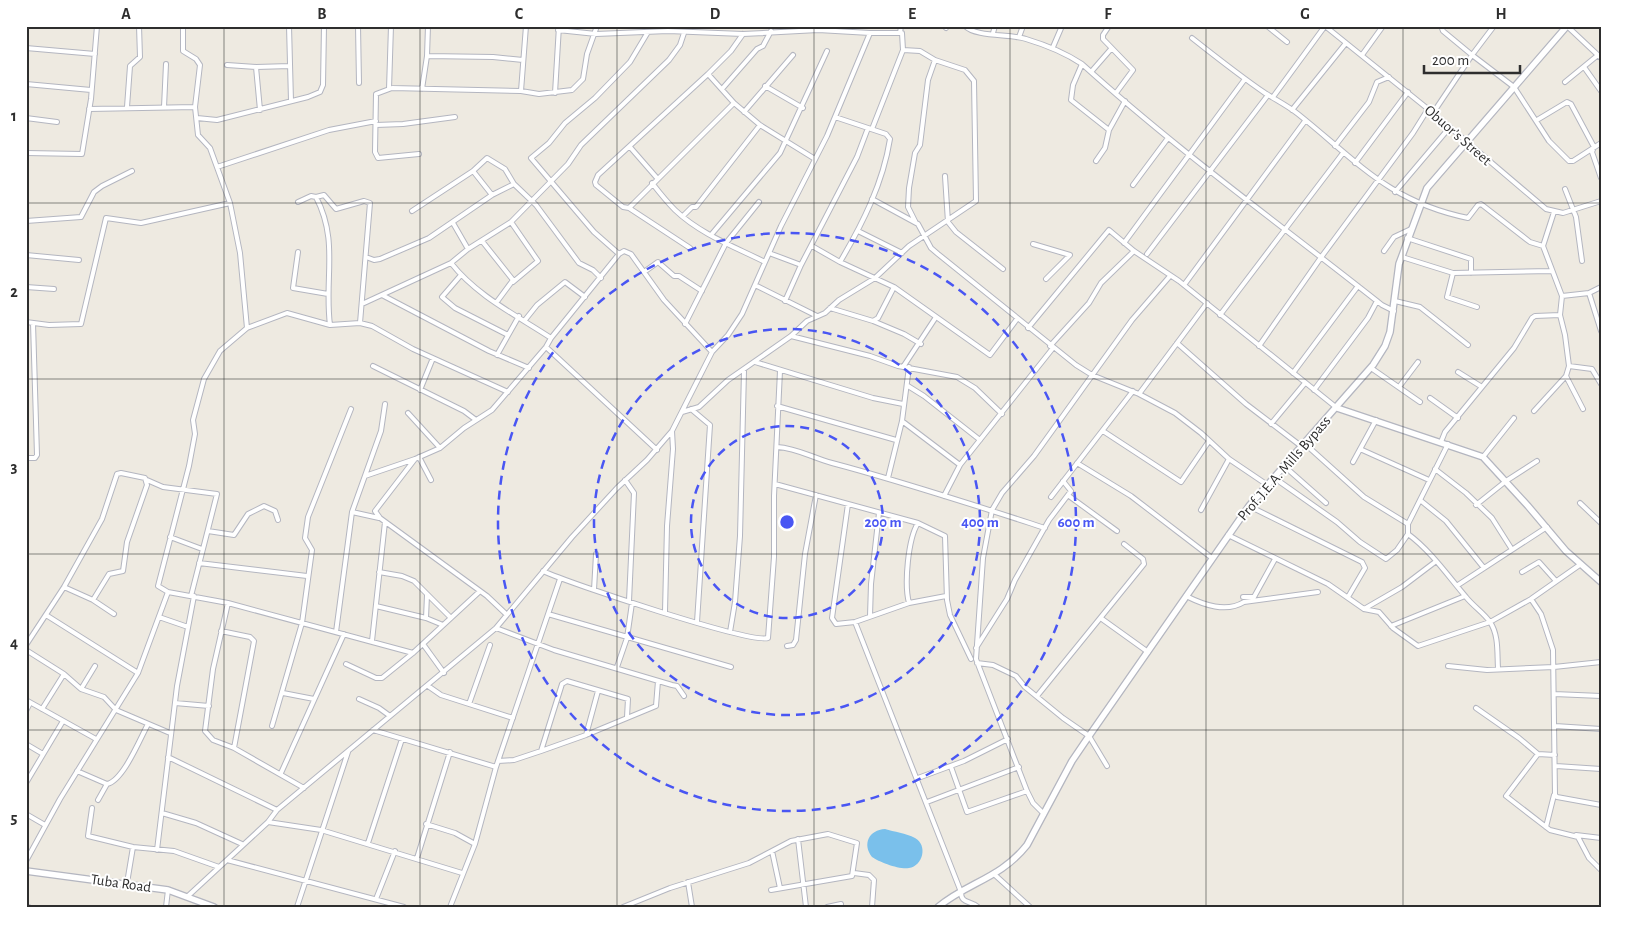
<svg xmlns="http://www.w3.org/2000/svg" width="1627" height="933" font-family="'Alegreya Sans',sans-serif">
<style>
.water{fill:#7ac0eb}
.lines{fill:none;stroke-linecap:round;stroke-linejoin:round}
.street-casing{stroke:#b4b6c0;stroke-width:6}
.secondary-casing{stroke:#b4b6c0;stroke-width:8}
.street{stroke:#fff;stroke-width:4}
.secondary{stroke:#fff;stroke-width:5.5}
.grid{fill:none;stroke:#2e2e2e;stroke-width:1;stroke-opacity:0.55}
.ring{fill:none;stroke:#4956f3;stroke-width:2.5;stroke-dasharray:9 6}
.labels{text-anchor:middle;stroke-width:4;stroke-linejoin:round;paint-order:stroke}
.street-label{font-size:15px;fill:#2e2e2e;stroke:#fff}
.centre{fill:#4956f3;stroke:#fff;stroke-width:2.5}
.ring-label{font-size:15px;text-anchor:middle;font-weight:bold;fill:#4956f3;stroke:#fff;stroke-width:4;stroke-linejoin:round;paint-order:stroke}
.neatline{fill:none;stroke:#2e2e2e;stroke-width:2}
.grid-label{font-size:16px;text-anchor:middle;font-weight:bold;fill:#2e2e2e}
</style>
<rect width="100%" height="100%" fill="#eeeae1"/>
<path class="water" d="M885 829C894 832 906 833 915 838 928 845 923 866 909 868 900 870 879 862 872 857 862 844 869 830 885 829Z"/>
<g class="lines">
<g class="street-casing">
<path id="street" d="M183 26V51L196 59 200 65 195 107 198 135 210 148 230 203 240 253 247 328
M289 26 291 101
M358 26 359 83
M965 26C975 37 1010 34 1026 39 1046 45 1064 52 1082 64 1177 150 1281 225 1382 305L1394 311
M1109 26 1103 35V39L1133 70 1116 93
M1267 26 1287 42
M1325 26 1433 113 1546 209 1563 213 1601 201
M1441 26 1443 31 1472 55 1494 26
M1567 26 1601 58
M946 28 947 26
M558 30 596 34 668 31 743 34 818 30 870 33
M993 33 995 26
M743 34 731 51 708 74 734 103 760 125 815 159
M1019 37 1023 26
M1192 38C1216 57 1240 76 1265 93 1276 100 1288 106 1298 114 1357 161 1389 202 1468 218L1478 205 1481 204 1530 242 1543 246
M1053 47 1062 26
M26 48 95 54
M1362 55 1383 26
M427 56 493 57 523 60
M1082 64 1073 85 1071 100 1109 130
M227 65 256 67 290 66
M256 67 260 110
M1584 67 1601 91
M1091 72 1111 49
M708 74 598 175 595 182 596 185 623 207 629 208 734 103
M1565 82 1598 55
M26 84 91 90
M765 86 803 108
M389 89 391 26
M422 89 427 56 428 26
M722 89 757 49 763 46 771 31
M521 91 526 26
M555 93 559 26
M1273 97 1325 26
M127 107 130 66 140 57 139 26
M164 107 166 64
M89 109 195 107
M1292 110 1346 43
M744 112 793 55
M1433 113 1472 55 1514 87 1549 141 1569 161H1573L1601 143
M835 117 886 134 890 139C883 183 863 223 840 262
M26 118 57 122
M197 118 217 120 308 97 320 92 323 85 324 26
M1537 120 1567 102 1571 104 1594 147 1592 152 1601 178
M376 125 403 124 455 117
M872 129 903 50 902 33H900
M1335 146 1369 102 1377 82 1389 77
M630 147 657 178
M26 153 82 154 91 99 97 26
M419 154 378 158 375 152 376 94 392 88 521 91 539 94 572 90 583 79 587 54 597 26
M1096 161 1105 148 1109 130 1125 101
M1355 163 1408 92
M217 167 329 130 376 121
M473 171 492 195
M945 176 948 222 956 232 1003 269
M652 183C659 192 667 202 675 210 700 234 735 247 765 262
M1133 185 1168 138
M1565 189 1576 217 1582 261
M1395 192 1450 127
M316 197 324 195 336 209 364 201 370 203 360 323
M872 199 918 224 931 248 938 254 1076 365 1092 375 1139 394 1175 413 1201 433 1229 459 1266 484
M298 202 311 196 316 197C339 241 324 278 330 325
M629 208 690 248
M412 211 473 171 487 158 505 169 514 184 536 205 579 263 593 270 601 278
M683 216 692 207H696L760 125
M26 221 81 217 94 192 102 186 132 171
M915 221 908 207 909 188 915 153 920 145 928 80 935 60
M511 222 538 261 513 282
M453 223 468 249
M858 231 902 253
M711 235 780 153 827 51
M1407 238 1471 259V273
M482 241 513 280 496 303
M1124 243 1245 79
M1033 244 1070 255 1046 279
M812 246 840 262 894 287 878 318 873 321 830 308
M1384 251 1394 237 1411 229
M298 252 293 288 328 294
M769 253 801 265
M619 254 594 232 531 158 549 143 565 123 595 98 630 62 648 32
M1147 254 1268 95
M26 255 79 260
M366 257 374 260 380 259 429 238 492 195 514 184
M1402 257 1453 273 1552 271
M451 263C477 296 516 315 551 338
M644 272 658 262 674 276H679L702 291
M1453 273 1447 297 1477 307
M461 275 442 297 455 308 508 335
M755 285 817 316
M1184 285 1305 121
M26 287 54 289
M894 287 990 355 1017 319
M1589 293 1601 331
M382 295 489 351 529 368
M1562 296 1589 293 1601 287
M785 301 801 265 857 157 868 128
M1395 301 1420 307 1468 345
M362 304 451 263 468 249 511 222 568 164 581 145 669 60 680 45 684 33
M1220 315 1343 153
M525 320 537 305 565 282 585 297
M873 321 904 334 921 344
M26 322 49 325 81 324 106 218 141 223 230 203
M685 324 726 243 759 202
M1028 328 1109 230 1134 251 1179 281 1337 408
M791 336 870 356 898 366 957 377 975 388 1002 414
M1177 343 1246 404 1301 446
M1050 346 1089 303 1101 283 1134 251
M1259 346 1322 256 1413 133 1428 109
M546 347 657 450
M497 355 519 316
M755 362 873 398 903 404
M373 366 464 411 476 420
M1569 366 1592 369 1601 384
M903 367 936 317
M1371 368 1420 402
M1458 372 1482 387
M1293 373 1358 286
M1566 376 1583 409
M908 386 924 396 980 440
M1399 387 1418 362
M420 390 433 358
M1314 390 1368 318 1377 301
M1139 394 1207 303
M1430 398 1458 418
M777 406 896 440
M691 409 710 425 697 622
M1534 411 1566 376 1569 366 1565 335 1560 315 1562 296 1543 246 1554 212
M682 412 699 407 728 380 791 336 807 321 825 313 839 300 875 278 909 246 976 201 974 81 965 70 935 60 920 51 903 50
M408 413 440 448
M902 421 960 465
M1271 424 1305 383
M1103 431 1181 482 1209 441
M1441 442 1445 432 1514 348 1532 318 1535 316 1560 315
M1304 443 1364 497 1408 524
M777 447C797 448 813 458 832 463 904 482 974 505 1045 528
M1360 449 1429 480
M419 457 431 480
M1483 457 1514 418
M26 458H35L37 455 33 323
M1353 462 1376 420
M1077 463 1131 496 1212 558
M1283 465 1326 503
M1435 469 1466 493 1492 518 1511 548
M365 476 415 459
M1273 477 1337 522 1360 542 1386 559 1397 550 1408 534V524L1448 444
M888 478 902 421 909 367
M147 480 163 487 217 494 191 596
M625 480 634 493 629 601
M775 484 918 523 945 536 947 600 950 615 971 659
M944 496 960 465 1053 348
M1069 496 1117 531
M1051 497 1133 391
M1420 500 1446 521 1484 568
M1580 503 1601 523
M848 504 832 618 836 624 855 622 909 603 946 596
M1476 505 1506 481 1537 461
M1249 506 1362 562 1365 568 1348 597
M1201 510 1229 459
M352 512 379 518
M208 531 234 535 248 514 264 506 275 511 278 520
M1408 534C1431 551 1448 576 1466 597 1473 606 1484 613 1490 622 1499 635 1497 654 1498 668
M1228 535 1328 584 1364 609 1379 612 1393 628 1418 646 1490 622 1531 599 1581 564
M170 537 202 549
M199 563 307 576
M543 571C568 583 751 644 768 638L774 557V496L780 371
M379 572 402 576 414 581 451 618
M1522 572 1539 562 1556 581
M1458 585 1547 527
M64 587 93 600 114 614
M594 590 596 554
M168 592 158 586 189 466 195 434 193 420 204 379 220 351 247 328 287 313 330 325 360 323 372 326 413 349 508 392
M1186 596C1204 605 1226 613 1244 602L1318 592
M1243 597H1254L1275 559
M1531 599 1541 614 1553 650 1555 795 1557 797 1601 805
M228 603 213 669 205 731 213 740 234 748 304 788
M909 603C904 584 908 539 918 523
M376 606 426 618 443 625
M1364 609 1402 587 1435 562
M665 612 667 526 673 449 672 431
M506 614 487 596 380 518 375 511 415 459 440 448 464 428 492 410 546 347 551 338 619 254 624 251 631 254 664 300 712 352
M548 614 731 667
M46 615 138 673
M870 616 871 584 879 513
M159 617 188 627
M426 618 427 595
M1102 619 1148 652
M855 622 961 892C961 904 970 900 978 907
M1391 626 1465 596
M496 628 554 650 672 685 677 686 684 696
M221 631 250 637 254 641 234 748
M336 632 352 512 381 431 385 404
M730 632 735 602 740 536 744 371
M372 641 385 522
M423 644 444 673
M26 645 64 587 102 519 117 474 121 473 145 478 147 485 127 542 123 571 109 574 93 600
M787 646 793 645 796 640 805 554 816 495
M976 648 1007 599 1015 580 1049 520 1071 491 1063 481
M26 650 64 674 81 689 104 697 116 710 170 733
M977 663 993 665 1016 676 1025 687 1063 718 1089 736 1107 766
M346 664 376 678H382L413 653 479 592
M1448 666 1487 670 1554 667 1601 662
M617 667 627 638 632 603
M428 686 441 695 513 718
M81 689 95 666
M283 693 314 699
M1554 694 1601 696
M1037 696 1144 564 1143 559 1124 544
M359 699 379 708 390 716
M26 700 96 739
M175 703 209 706
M469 704 490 645
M1476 708 1519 738 1538 754
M42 709 64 674
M26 711 30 703
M272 726 302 623 312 550 305 538 308 517 351 409
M1555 726 1601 729
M373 730 496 767
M586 735 656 706 658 681
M26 744 43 754
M541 751 586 735 598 691
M1555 755 1538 754 1506 796 1550 830 1578 837 1589 858 1601 870
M168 757 277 810
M498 761 514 760 541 751 562 684 567 681 628 699 627 717
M1556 766 1601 769
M951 767 967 812 1027 791
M77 771 107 784C123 781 140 739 148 724
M281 773 344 634
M918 778 964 761 1008 739
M26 783 63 721
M98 800 107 784
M927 802 1019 767
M92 808 88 836 133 847 174 851 219 867
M162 813 196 823 242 844
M26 814 45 825
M1044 814 1033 803 1027 791 976 659 983 558 992 510 1002 493 1034 456 1132 320 1170 276
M268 822 321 830 462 873
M426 824 455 833 475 844
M1546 827 1554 795
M1576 835 1601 838
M798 839 806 907
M368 843 402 739
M157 850 177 686 194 596
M772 851 780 888
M417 858 450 752
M227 860 404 907
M26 861 60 799 138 673 168 592 228 603 413 653
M854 873 869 875 874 880 872 907
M995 875 1030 907
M688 882 692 907
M127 883 133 847
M188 896 268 822 277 810 496 628 572 537 617 488 647 460 672 431 712 352 728 335 742 314 781 226 827 136 870 33H900L901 26
M376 899 395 851
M26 906 29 907
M166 907 168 890
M297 907 348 752
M450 907 475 844 496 767 560 579
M623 907 670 888 749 863 791 841 828 834 857 843 852 876 771 890
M827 907 841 904"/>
</g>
<g class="secondary-casing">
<path id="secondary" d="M1337 408 1483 457 1528 506 1566 551 1601 582
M26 871 168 890 214 907
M938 907C968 882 1000 879 1027 845L1072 761 1089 736 1249 506 1373 365 1385 346 1390 332 1399 264 1427 188 1567 26"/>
</g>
<use href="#street" class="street"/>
<use href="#secondary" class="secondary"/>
</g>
<path class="grid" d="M224 26V907M420 26V907M617 26V907M814 26V907M1010 26V907M1206 26V907M1403 26V907M26 203H1601M26 379H1601M26 554H1601M26 730H1601"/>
<g class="ring">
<circle cx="787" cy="522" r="96"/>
<circle cx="787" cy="522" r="193"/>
<circle cx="787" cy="522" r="289"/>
</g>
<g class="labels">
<g class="street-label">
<text transform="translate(1458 135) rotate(41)" y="5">Obuor’s Street</text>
<text transform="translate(1284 468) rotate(-49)" y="5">Prof. J.E.A. Mills Bypass</text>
<text transform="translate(121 883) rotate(8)" y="5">Tuba Road</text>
</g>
</g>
<circle cx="787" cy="522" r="8" class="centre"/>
<g class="ring-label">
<text x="883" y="527">200 m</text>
<text x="980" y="527">400 m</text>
<text x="1076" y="527">600 m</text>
</g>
<rect width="1627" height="933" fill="none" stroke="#ffffff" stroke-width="55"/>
<path d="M1424 65v8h96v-8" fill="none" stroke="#2e2e2e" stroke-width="2.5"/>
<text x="1432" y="65" font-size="15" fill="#2e2e2e" stroke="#ffffff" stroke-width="4" paint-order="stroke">200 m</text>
<rect x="28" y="28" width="1572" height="878" class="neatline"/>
<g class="grid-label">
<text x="126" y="19">A</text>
<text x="322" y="19">B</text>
<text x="519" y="19">C</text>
<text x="715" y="19">D</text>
<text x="912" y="19">E</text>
<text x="1108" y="19">F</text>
<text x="1305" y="19">G</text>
<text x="1501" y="19">H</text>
<text x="14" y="121">1</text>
<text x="14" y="297">2</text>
<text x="14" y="472">3</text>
<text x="14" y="648">4</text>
<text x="14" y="823">5</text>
</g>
</svg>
